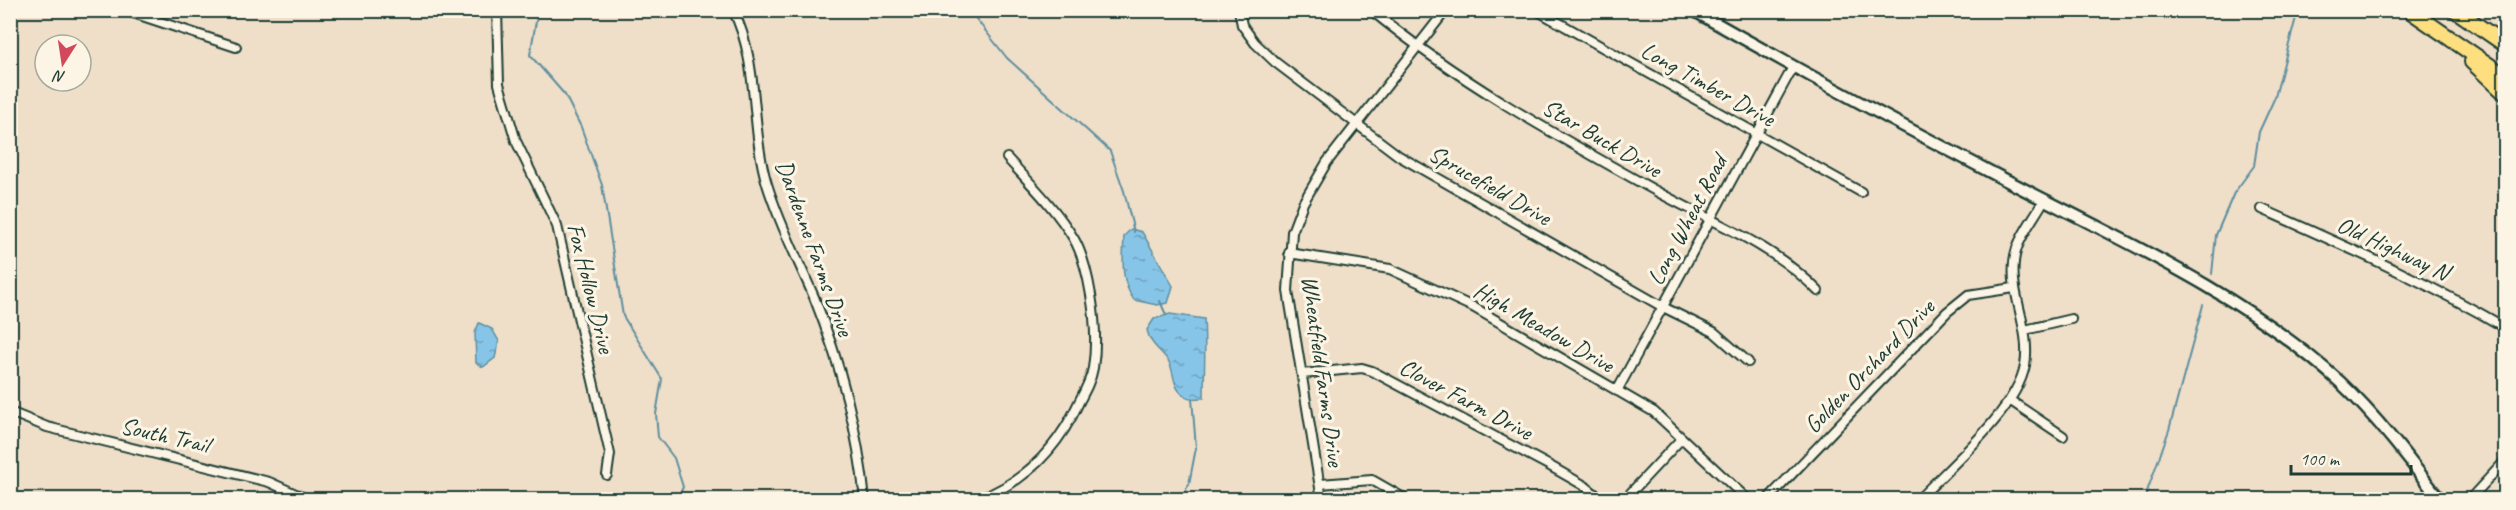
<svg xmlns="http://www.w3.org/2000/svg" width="2516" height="510" font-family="Caveat,sans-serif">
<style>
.water{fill:url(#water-ripples);stroke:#5d8fa0;stroke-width:1.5}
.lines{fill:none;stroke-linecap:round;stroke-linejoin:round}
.stream{stroke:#5d8fa0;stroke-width:2}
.minor-casing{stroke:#1f3d34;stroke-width:12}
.secondary-casing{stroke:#1f3d34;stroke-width:15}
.motorway-casing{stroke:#1f3d34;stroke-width:18}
.minor{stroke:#fcf5e5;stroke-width:8}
.secondary{stroke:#fcf5e5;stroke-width:10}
.motorway{stroke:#fddf80;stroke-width:14}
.labels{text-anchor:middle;stroke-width:6;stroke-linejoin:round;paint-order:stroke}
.street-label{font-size:24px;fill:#1f3d34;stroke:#fcf5e5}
</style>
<defs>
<pattern id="water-ripples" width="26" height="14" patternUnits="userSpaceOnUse" patternTransform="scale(1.5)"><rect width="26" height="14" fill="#87c5e8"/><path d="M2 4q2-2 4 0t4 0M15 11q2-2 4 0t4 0" fill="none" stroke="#6ea1bd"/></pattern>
</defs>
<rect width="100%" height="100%" fill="#f0dfc8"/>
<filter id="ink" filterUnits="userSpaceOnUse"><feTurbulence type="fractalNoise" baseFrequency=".0167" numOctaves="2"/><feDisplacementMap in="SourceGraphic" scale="12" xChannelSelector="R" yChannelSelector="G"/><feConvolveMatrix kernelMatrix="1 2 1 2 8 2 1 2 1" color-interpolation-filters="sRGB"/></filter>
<g filter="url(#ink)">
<path class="water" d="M1131 229 1142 232 1173 286 1168 303 1157 305 1134 300C1120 281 1123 259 1124 236Z
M1170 314 1204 319C1206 346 1204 372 1204 398 1198 398 1191 400 1185 396 1172 388 1175 374 1169 362 1161 350 1150 345 1147 330L1154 319Z
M479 323 492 329 499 341 495 358 483 367 476 363 475 333Z"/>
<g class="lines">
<path class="stream" d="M538 10 530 55 565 95 581 127 602 185 623 316 662 379 656 414 658 437 674 458 683 487 677 500
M969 10 1007 58 1110 151 1124 191 1134 232
M2212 274 2216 235 2234 193 2254 166 2259 132 2275 97 2298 10
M1160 301 1166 315
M1180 500 1189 484 1196 448 1192 398
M2144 500 2169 430 2203 305"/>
<g class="minor-casing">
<path id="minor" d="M124 10 236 47
M497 10 499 84 516 141 557 226 610 454 607 475
M733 10C760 63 750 128 767 184 779 223 798 260 814 297 840 362 858 431 865 500
M1239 10 1242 25 1255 43 1275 62 1399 156 1663 307 1714 332 1748 362
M1371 10C1459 82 1557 136 1656 191 1712 222 1774 245 1818 291
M1536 10 1861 192
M2262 209C2345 246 2427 282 2506 328
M1289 253 1390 269 1473 307 1654 412 1748 500
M2025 330 2071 319
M1302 374 1362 368 1372 371 1550 466 1585 486 1602 500
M1617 391 1793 67
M2011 401 2063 436
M10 412 47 427 269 482 309 500
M1320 484 1372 480 1407 500
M977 500C1026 482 1058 448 1079 402 1085 391 1091 380 1093 368 1097 344 1095 319 1091 295 1088 277 1083 255 1074 239 1056 209 1030 183 1007 158
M1322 500 1288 291 1292 232 1303 203 1327 162 1446 10
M1624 500 1682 438
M1767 500 1947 312 1968 295 2014 288
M1918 500C1950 466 2017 410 2025 365 2032 325 2004 287 2017 248 2023 231 2036 215 2044 200
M2469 500 2506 460"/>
</g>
<g class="secondary-casing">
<path id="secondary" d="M1693 10C1794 68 1897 123 2000 177 2117 238 2241 292 2340 382 2377 417 2409 459 2440 500"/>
</g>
<g class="motorway-casing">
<path id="motorway" d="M2409 10 2506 77
M2455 10 2506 45
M2472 62 2506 94"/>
</g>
<use href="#minor" class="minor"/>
<use href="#secondary" class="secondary"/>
<use href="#motorway" class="motorway"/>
</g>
</g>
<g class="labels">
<g class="street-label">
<text transform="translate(1708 84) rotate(29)" y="8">Long Timber Drive</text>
<text transform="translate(1602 138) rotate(30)" y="8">Star Buck Drive</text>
<text transform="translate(1490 185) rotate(30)" y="8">Sprucefield Drive</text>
<text transform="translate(1687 220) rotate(-62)" y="8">Long Wheat Road</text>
<text transform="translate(815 248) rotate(70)" y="8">Dardenne Farms Drive</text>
<text transform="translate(2393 248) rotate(25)" y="8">Old Highway N</text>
<text transform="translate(591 288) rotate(76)" y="8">Fox Hollow Drive</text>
<text transform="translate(1544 327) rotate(30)" y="8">High Meadow Drive</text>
<text transform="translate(1869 366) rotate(-46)" y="8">Golden Orchard Drive</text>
<text transform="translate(1323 371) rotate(82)" y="8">Wheatfield Farms Drive</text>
<text transform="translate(1466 399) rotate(28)" y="8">Clover Farm Drive</text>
<text transform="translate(165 435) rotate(13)" y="8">South Trail</text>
</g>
</g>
<rect width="2516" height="510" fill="none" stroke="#fcf5e5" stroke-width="36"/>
<rect x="18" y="18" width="2480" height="474" fill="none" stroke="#1f3d34" stroke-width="2" filter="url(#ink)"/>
<g transform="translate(63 63) rotate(192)"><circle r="28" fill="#fcf5e5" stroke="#a4ab9e" stroke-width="1.5"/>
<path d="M0-4.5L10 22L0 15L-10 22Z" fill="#d1495b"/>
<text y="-9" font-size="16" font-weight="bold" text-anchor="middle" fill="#1f3d34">N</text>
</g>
<path d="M2291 465v9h120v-9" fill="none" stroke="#1f3d34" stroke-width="3"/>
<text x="2300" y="465" font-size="18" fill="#1f3d34" stroke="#fcf5e5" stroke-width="4.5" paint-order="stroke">100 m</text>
</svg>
